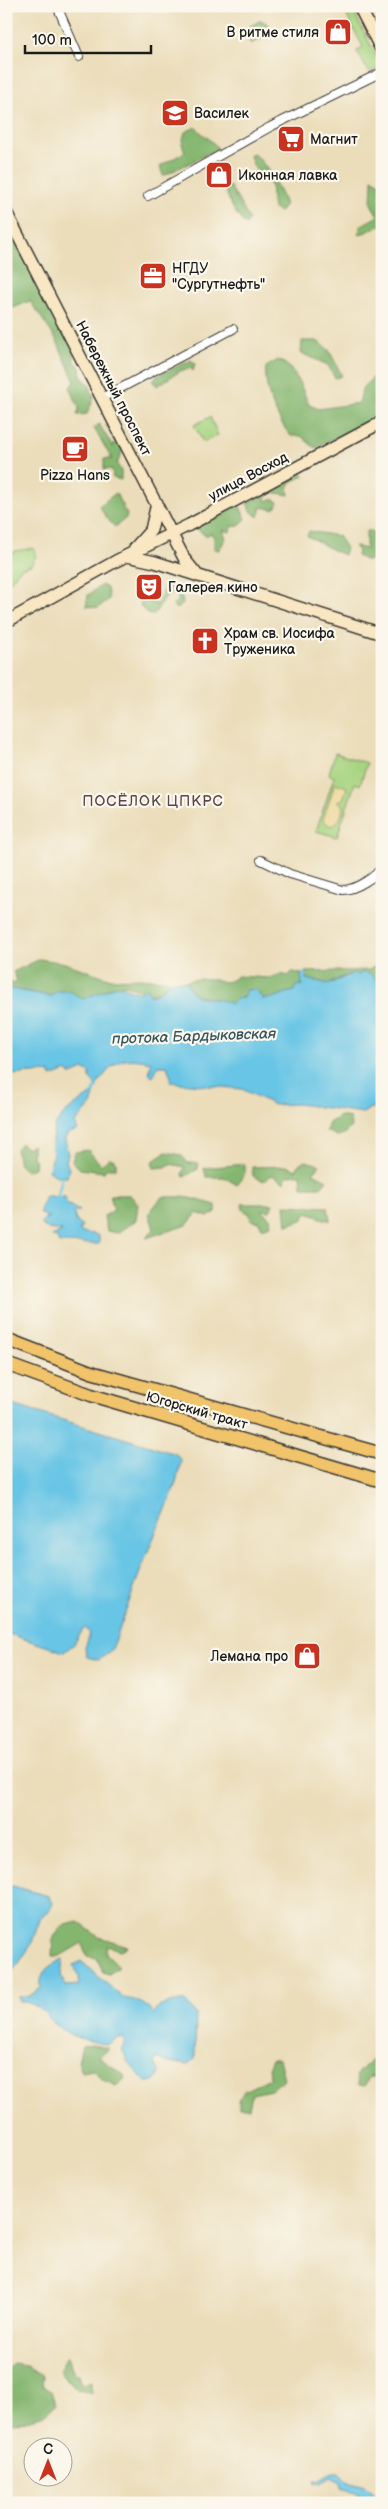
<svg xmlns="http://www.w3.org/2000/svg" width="388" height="2509" font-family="'Balsamiq Sans',sans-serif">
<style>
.green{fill:#a7d481;stroke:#62784e}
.forest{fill:#85b66f;stroke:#506946}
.sand{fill:#eeda9e;stroke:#857b5d}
.water{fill:#67c5e5;stroke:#427080}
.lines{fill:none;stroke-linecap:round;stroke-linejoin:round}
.stream{stroke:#67c5e5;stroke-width:2.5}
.street-casing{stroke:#3b3934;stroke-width:10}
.secondary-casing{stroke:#3b3934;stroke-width:14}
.primary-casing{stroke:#3b3934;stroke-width:15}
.street{stroke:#fff;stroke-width:8}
.secondary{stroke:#f9e7c3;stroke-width:11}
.primary{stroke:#f1c36a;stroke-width:12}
.labels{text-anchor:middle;stroke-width:4.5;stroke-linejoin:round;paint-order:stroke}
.poi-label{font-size:14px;fill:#1c1c1c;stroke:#fbf7ec;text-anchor:start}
.street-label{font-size:14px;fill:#1c1c1c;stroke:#fbf7ec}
.neighbourhood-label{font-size:15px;letter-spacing:1px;fill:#5c454c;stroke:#fbf7ec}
.water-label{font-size:15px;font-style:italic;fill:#365762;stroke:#fbf7ec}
</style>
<rect width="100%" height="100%" fill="#fbf7ec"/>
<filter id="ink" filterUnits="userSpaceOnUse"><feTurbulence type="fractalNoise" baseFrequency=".02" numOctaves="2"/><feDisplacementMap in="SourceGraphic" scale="10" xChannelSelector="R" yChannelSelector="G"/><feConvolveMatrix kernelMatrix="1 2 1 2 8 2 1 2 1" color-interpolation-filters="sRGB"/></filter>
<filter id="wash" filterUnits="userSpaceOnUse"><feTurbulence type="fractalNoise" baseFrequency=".0096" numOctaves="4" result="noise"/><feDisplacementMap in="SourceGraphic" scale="20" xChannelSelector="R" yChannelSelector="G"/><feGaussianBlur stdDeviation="1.12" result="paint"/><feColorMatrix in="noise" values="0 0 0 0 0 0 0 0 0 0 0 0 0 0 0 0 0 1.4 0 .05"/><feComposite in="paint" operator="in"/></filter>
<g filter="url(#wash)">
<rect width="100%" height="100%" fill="#ebddba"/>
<path class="green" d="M351 7 380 63 376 71H368L357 51 363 47 344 10Z
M210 417 218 435 203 442 194 425Z
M34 548 36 556 31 565 21 568 6 586V558L15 551Z
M335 753 367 763 360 785 355 783 337 837 316 831 334 777 329 774Z"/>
<path class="forest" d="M261 20 268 24 264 37 251 44 244 34 250 26Z
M196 127C203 136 212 139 218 149L163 176 160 166 185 152 182 144 185 132Z
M253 153C269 166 277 186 285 204L280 212 273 208C270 196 274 194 269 180 257 174 254 169 250 156Z
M372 178 382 184V225L359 235 360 226 378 216 371 204Z
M230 186 249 219 246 225C236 215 229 203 225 188Z
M6 225 74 350V360L80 367 81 376 89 384 94 398 87 414 77 415 79 408 70 387 75 382 56 339 30 301 6 311Z
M302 341H317L329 350 342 376 335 378 328 365 301 353Z
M191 360 195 363 193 371 191 368 180 371 157 386 152 381 157 376Z
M278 360C295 366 302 389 309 405L319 409 359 403 363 387 376 375 382 386V413L315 448 301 436H291C277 420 263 388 266 367Z
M99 424 113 447 115 442 106 425 109 424 123 450 117 464 121 471V480L113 478 112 469 104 470V459H112L94 428Z
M300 470 304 476 291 482 288 488 289 495 271 492 266 496V501L273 499 278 502 277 507 273 509 260 507 261 512 258 517 251 511 247 503 255 499 256 493 267 488 273 489 276 484Z
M116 493 120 502 123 504V509L127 514 126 518 115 527 107 519 99 506Z
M236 504 240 507 246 519 238 526 231 527 230 532 223 530 226 538 219 550 214 549V538L211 533 206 536 198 530 196 525Z
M309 531 338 536 346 548 344 555C330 550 321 542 307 536Z
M366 531H372L376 537 374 546 379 553 373 559 367 561 357 556 358 551 354 546 366 549Z
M166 582 171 585V590H181L183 604 176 609 173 605 179 599 174 593 169 594 153 615 147 614 140 605 142 600 158 604Z
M102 585 107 588 109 599 98 608 86 606 88 595Z
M40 959 65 963 111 979 140 978 171 981C142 1010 140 980 117 986 106 988 95 996 83 999L69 991 51 996 6 988V981L14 984 17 980 13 972Z
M377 965H382V984L370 975 348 974 329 984 306 979 307 972 369 970Z
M292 972 301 973 302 985 295 991C284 992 274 1000 264 999L255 989 231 1004C221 997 198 1000 192 992 189 988 188 984 185 981 193 980 202 978 210 979 222 980 226 986 237 976L270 978 281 974 288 976Z
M340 1116 350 1118 351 1127 344 1134 337 1136 326 1131 329 1123Z
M21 1143 26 1148 33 1145 32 1158 36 1161 34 1168 26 1171 19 1165 16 1149Z
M88 1150 101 1165 110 1158 116 1161V1168H107L104 1172 80 1169 72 1161 75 1152Z
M166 1152 181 1155 188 1163H198V1169L184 1177 182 1173 185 1167 170 1164 166 1167 154 1168 152 1162Z
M306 1161 320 1165 313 1173 327 1180 321 1187H302L301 1174 288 1175 284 1182 272 1175 264 1181 253 1176 252 1167 288 1166 296 1170 300 1163Z
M245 1164V1173L237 1185 224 1177H206L204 1168Z
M110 1195H130L138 1204 136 1220 117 1233 107 1231 104 1216 114 1210Z
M162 1197H186L216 1205V1212L208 1217 197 1213 187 1225 146 1238 154 1229 149 1213Z
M242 1204H273L270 1211 261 1210 270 1218 271 1225 262 1228 259 1222 251 1220 250 1214 243 1210Z
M285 1205 328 1207 330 1221 307 1213 302 1220 287 1225Z
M78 1922 99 1937 128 1946 120 1950 107 1946 106 1954 119 1967 109 1974 103 1972 97 1958 86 1956 82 1943 60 1956H52L53 1939 62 1926Z
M93 2045 109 2049 99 2056C107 2066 118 2067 126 2078L116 2086 103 2080 93 2070 82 2072 78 2061 82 2046Z
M372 2058 382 2069V2077H369L365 2086 359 2085 356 2076Z
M272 2059H279L284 2079 271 2090 252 2094 249 2108H239V2100L244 2091 270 2078 268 2068Z
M67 2357 74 2374H79L82 2384 91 2382V2393L77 2390 59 2371Z
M13 2364 26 2366 43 2375 42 2385 51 2391 55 2404 45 2415 6 2425V2387L11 2384 6 2382V2370Z"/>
<path class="sand" d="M335 783 347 787 343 799 337 801 342 804C344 812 340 822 332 826L327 824 323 819Z"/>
<path class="water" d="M307 972 306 979 329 984 354 973 359 975 363 972 370 974 382 984V1114L372 1107 363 1113 298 1104 274 1105 242 1089 170 1082 171 1077 167 1066H158L153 1076 149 1074 151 1062C119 1055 114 1062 96 1086L90 1079V1073L83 1069 70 1075 67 1071 51 1077 50 1073C43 1071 17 1075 6 1075V988L51 996 57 991H70L83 999 118 985 139 993 146 988 151 995 160 992 171 981H185C188 984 189 988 192 992 198 1000 221 997 231 1004L236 999 243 998 246 990 255 989 263 999C273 1000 284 992 295 991L296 986 302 985 301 973Z
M95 1092 91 1105 75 1123 78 1130 69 1133 65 1138 68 1155 66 1161 69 1169 67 1177H59L48 1171C56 1155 50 1148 53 1133 56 1114 81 1102 95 1092Z
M46 1196 65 1197 67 1204 79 1211 73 1212 77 1222 82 1226 79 1231C86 1235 93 1232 99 1236V1244L59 1243 57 1238 52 1237 62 1231 48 1229 40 1224 48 1217 39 1213Z
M6 1403 176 1454 181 1460C176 1493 160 1521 148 1551 135 1584 124 1617 112 1650L99 1660 87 1657 85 1648 90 1633 84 1628 74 1644 64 1652 6 1633Z
M13 1886 49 1896 53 1903 50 1910 41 1917 31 1945 17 1966 6 1976V1888Z
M63 1959 61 1977 66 1986 79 1985V1975L73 1965 81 1961 123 1998 135 2000 145 2005 154 2014 158 2007 173 2002H186L196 2014 195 2059 189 2064C175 2061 173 2067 157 2058L154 2063 160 2072C157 2080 155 2082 146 2082L127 2061 124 2052 121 2051 125 2045 123 2038H117L107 2045C92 2041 76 2039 63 2030 48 2021 40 2001 20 2002L18 1997H28L41 1988C39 1971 49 1966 63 1959Z
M332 2473H339C353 2490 369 2477 379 2503H363L358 2493 342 2487 341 2482 331 2477 321 2484 315 2483 314 2480 318 2481Z"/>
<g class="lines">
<path class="stream" d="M92 1096 97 1085
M57 1198 63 1175"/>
</g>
</g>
<g filter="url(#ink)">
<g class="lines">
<g class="street-casing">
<path id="street" d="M57 6 79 57
M148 196 270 127 382 72
M102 398 233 329
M261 860 290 874 343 890C354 890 377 877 382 866"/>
</g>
<g class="secondary-casing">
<path id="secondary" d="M359 6 382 51
M6 212 185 560 198 576
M135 548 151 530 157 503
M127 556 155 562 382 634
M6 622 116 561 189 525 382 422"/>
</g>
<g class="primary-casing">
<path id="primary" d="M6 1339 91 1372 382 1454
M6 1364 91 1395 382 1481"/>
</g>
<use href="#street" class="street"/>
<use href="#secondary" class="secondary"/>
<use href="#primary" class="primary"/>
</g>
</g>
<defs>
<g id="shop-square" transform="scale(1.4375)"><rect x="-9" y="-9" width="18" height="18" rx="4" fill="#c8321e" stroke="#fbf7ec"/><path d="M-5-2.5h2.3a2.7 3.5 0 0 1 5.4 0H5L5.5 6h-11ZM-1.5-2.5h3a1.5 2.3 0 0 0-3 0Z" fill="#fff"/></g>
<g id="school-square" transform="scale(1.4375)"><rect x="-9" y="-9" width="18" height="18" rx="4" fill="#c8321e" stroke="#fbf7ec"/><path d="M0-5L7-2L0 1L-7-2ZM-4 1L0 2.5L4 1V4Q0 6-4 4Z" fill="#fff"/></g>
<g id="supermarket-square" transform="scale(1.4375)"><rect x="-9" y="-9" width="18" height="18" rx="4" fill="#c8321e" stroke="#fbf7ec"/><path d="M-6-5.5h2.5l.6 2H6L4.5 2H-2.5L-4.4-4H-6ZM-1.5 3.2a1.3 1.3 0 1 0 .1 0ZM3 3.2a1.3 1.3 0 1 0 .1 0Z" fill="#fff"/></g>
<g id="office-square" transform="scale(1.4375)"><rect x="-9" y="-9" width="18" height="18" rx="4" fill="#c8321e" stroke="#fbf7ec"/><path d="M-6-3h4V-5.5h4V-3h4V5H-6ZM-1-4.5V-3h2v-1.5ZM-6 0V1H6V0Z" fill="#fff"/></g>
<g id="cafe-square" transform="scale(1.4375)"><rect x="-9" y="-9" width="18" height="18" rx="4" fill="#c8321e" stroke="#fbf7ec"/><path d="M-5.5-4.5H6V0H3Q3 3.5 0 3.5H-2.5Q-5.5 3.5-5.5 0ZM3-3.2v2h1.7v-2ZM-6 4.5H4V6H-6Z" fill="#fff"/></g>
<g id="theatre-square" transform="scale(1.4375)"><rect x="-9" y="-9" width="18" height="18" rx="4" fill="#c8321e" stroke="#fbf7ec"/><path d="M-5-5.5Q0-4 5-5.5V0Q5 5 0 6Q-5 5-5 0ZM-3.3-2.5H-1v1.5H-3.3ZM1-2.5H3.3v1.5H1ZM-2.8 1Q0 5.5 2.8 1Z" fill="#fff"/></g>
<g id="church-square" transform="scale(1.4375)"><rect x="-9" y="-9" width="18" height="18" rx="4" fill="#c8321e" stroke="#fbf7ec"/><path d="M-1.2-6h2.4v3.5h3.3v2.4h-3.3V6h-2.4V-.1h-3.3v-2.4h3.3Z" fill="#fff"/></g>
</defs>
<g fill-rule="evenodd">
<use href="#shop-square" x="338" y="32"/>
<use href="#school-square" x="175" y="113"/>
<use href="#supermarket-square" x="291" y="139"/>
<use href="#shop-square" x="219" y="175"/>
<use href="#office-square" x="153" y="276"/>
<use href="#cafe-square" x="75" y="449"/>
<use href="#theatre-square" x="149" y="587"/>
<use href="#church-square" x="205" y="641"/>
<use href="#shop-square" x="307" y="1656"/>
</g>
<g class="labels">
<g class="poi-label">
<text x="319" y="37" text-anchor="end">В ритме стиля</text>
<text x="194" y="118">Василек</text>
<text x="310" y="144">Магнит</text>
<text x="238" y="180">Иконная лавка</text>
<text x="172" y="273">НГДУ<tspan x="172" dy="16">"Сургутнефть"</tspan></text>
<text x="75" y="480" text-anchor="middle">Pizza Hans</text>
<text x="168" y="592">Галерея кино</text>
<text x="224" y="638">Храм св. Иосифа<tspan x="224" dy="16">Труженика</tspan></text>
<text x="288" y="1661" text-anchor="end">Лемана про</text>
</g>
<g class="street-label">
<text transform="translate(114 388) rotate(63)" y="5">Набережный проспект</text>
<text transform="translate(248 476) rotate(-28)" y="5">улица Восход</text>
<text transform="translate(197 1410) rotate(16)" y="5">Югорский тракт</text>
</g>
<g class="neighbourhood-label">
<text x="153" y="806">ПОСЁЛОК ЦПКРС</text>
</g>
<g class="water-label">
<text transform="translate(194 1036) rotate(-2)" y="5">протока Бардыковская</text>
</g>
</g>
<rect width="388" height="2509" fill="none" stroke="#fbf7ec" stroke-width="25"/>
<g transform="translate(48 2462)"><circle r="24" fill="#fbf7ec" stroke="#a29f99"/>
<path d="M0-4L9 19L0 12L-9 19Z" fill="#c8321e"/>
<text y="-8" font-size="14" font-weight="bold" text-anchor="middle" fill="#1c1c1c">С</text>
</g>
<path d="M25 45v8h126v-8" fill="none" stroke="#1c1c1c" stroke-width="2.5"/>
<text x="32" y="45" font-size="15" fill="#1c1c1c" stroke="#fbf7ec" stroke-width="4" paint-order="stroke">100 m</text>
</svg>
